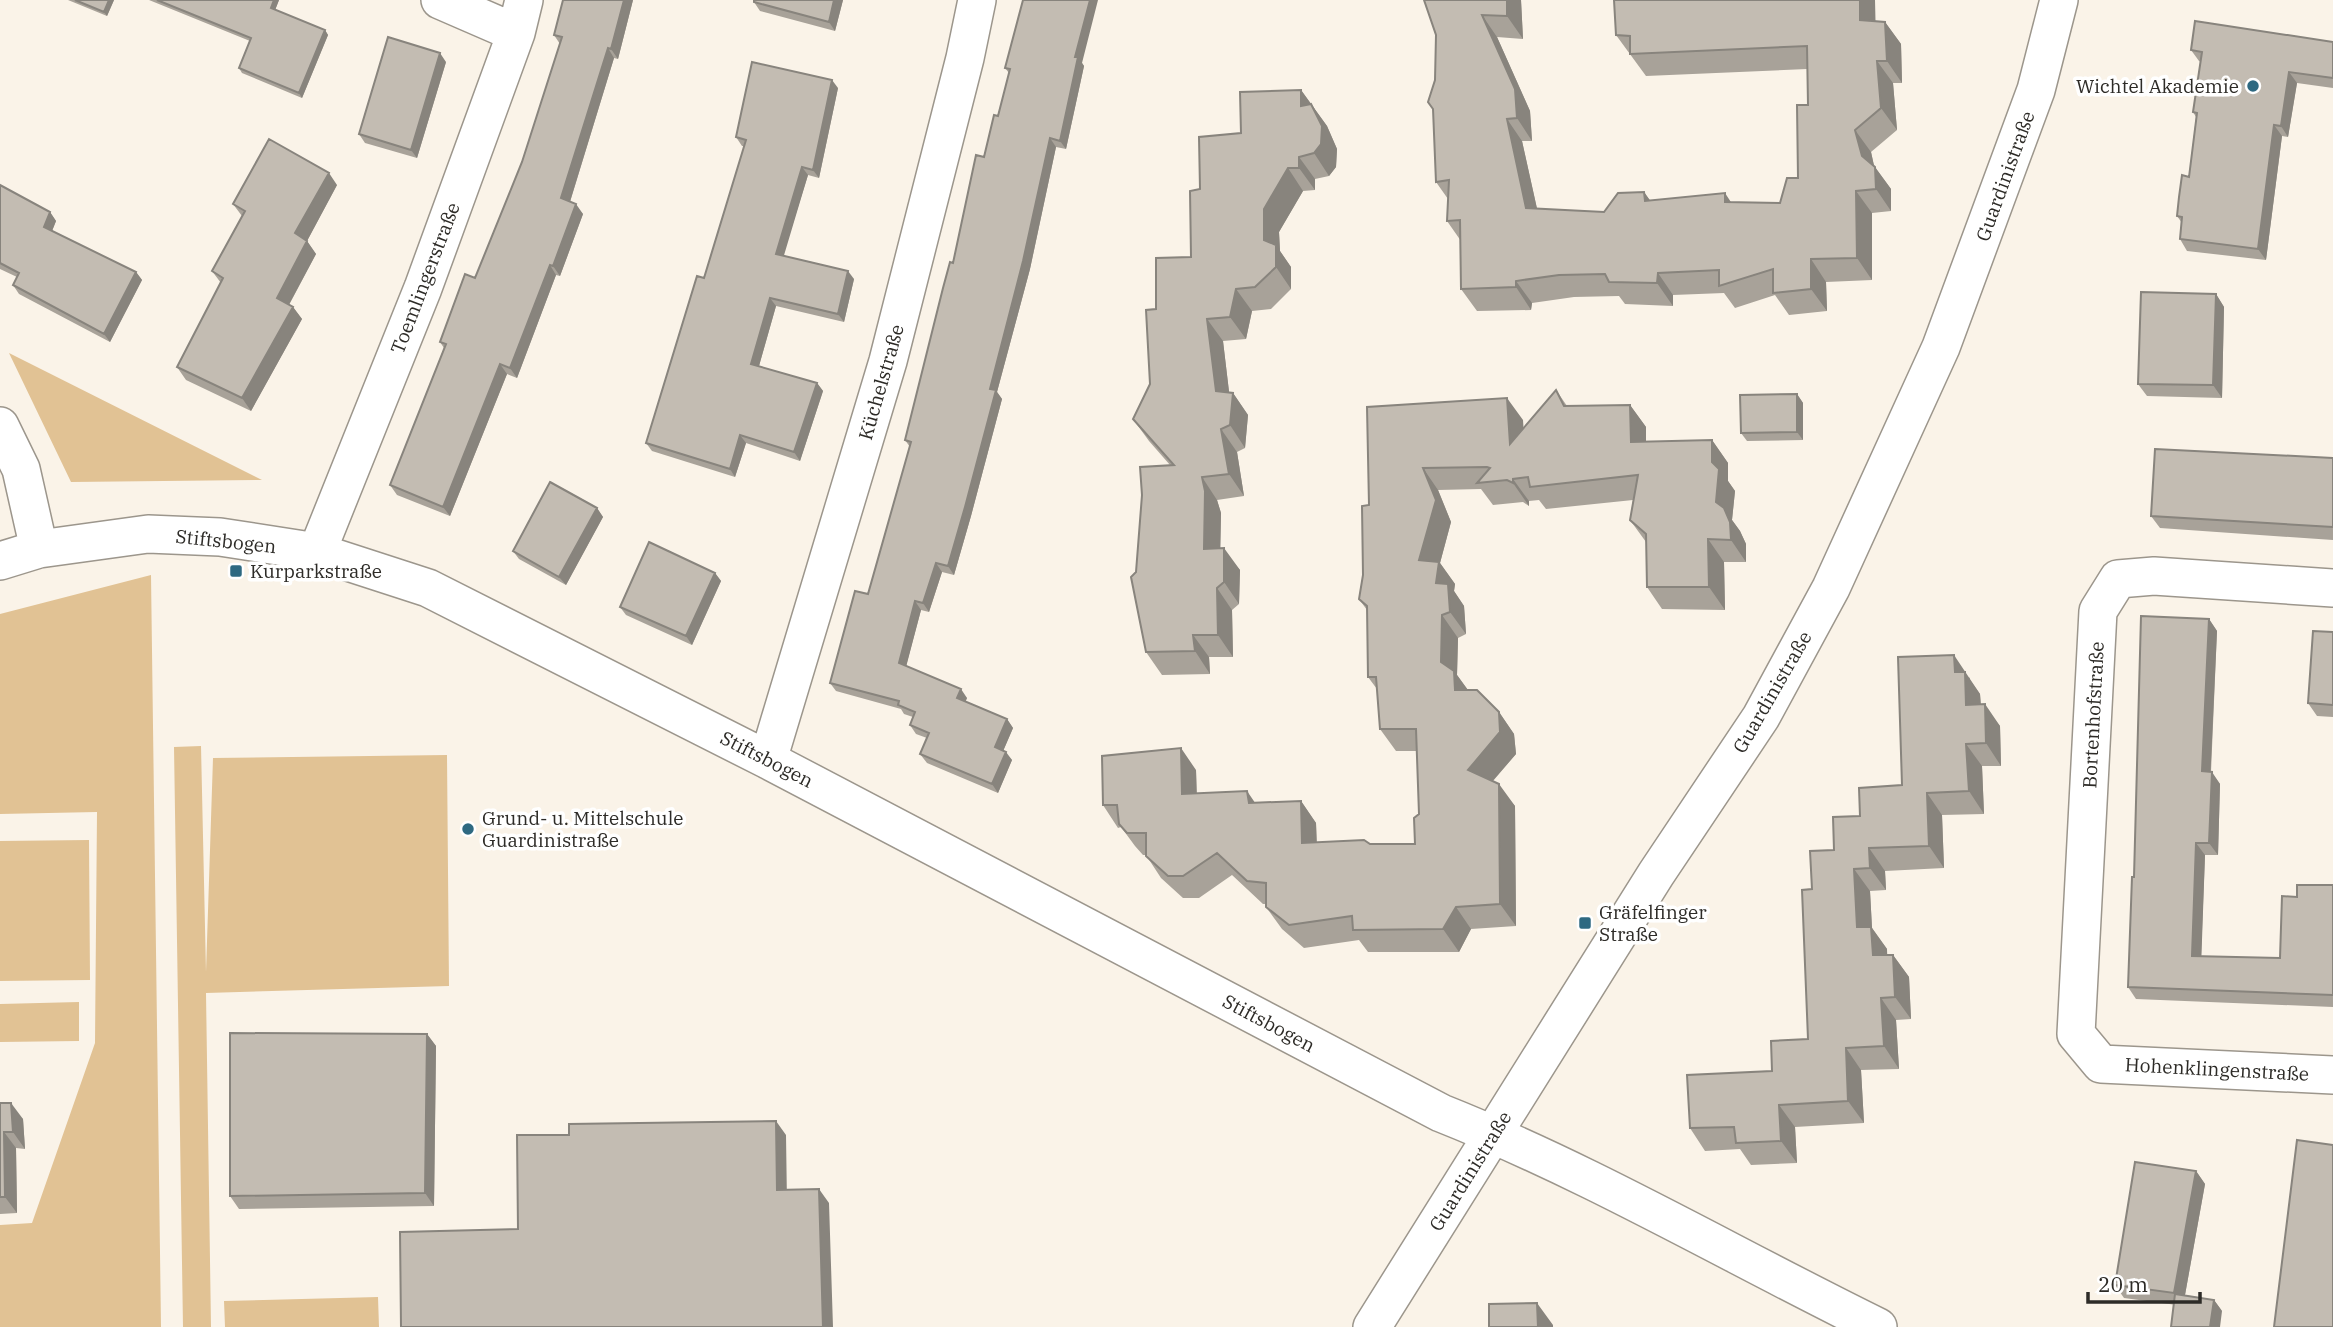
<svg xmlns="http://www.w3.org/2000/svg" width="2333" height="1327" font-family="'IBM Plex Serif',serif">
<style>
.green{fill:#e1c294}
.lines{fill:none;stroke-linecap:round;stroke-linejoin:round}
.minor-casing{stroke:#9c968c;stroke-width:40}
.minor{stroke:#fff;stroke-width:37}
.wall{fill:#a8a299}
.shaded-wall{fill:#88847d}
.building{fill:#c3bcb2;stroke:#88847d;stroke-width:2}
.poi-dot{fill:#2e6981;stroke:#fff;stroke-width:2.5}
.labels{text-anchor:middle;stroke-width:7;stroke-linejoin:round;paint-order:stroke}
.poi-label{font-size:19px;fill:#2d2b27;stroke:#fff;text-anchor:start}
.street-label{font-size:19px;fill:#2d2b27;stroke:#fff}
</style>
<rect width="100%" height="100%" fill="#faf3e8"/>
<path class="green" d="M9 353 262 480 71 482Z
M151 575 161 1327H0V1225L32 1223 95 1043 97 812 0 814V614Z
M201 746 206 972 213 758 447 755 449 986 206 993 211 1327H183L174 747Z
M89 840 90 980 0 981V841Z
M79 1002V1041L0 1042V1004Z
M378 1297 379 1327H225L224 1301Z"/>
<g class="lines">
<g class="minor-casing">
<path id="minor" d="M440 0 516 33
M0 426 21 469 39 549
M317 552 423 288 516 33 524 0
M0 561 39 549 148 534 220 537 317 552 428 588 768 760 1441 1113C1592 1173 1733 1256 1878 1327
M2333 588 2154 576 2118 579 2098 611 2076 1034 2101 1064 2333 1075
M768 760 888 361 965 58 977 0
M1372 1327 1656 874 1761 717 1831 588 1941 347 2036 90 2059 0"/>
</g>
<use href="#minor" class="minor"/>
</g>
<path class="wall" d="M68 0H114L107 16Z
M149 0H279L275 10 325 30 328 35 302 98 242 73 239 68 250 41Z
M633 0 618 59 614 58 570 202 583 214 560 276 556 275 517 378 507 374 450 516 397 495 390 485 444 348 440 342 475 278 522 162 560 44 554 35Z
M754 0H843L835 31 760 11 754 2Z
M1424 0H1521L1523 39 1497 37 1530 111 1532 141H1522L1537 209 1604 212 1644 192 1650 201 1780 203 1798 178 1808 105 1807 69 1646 76 1616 35 1614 0H1875V21L1885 22 1901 44 1902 83H1893L1897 130 1871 152 1874 166 1891 189V211L1872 213V280L1826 282 1827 311 1789 315 1775 295 1735 308 1724 293 1673 295V306L1625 304 1619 296 1574 297 1532 303 1531 310 1477 311 1461 289V241L1447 221 1448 199 1436 182V35Z
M2333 42V88L2297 83 2288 137 2282 136 2266 260 2187 251 2180 239 2182 223 2177 216 2189 177 2196 117 2193 112 2201 62 2199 61 2191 50Z
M446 62 417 158 365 143 359 134Z
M1082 63 1084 66 1066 149 1056 147 1030 269 997 392 1002 399 971 516 954 575 942 572 929 612 921 610 906 666 967 698 965 702 1007 719 1013 728 1003 751 1012 760 998 793 927 763 920 754 927 738 916 734 910 725 913 717 904 714 901 709 836 691 830 683 868 594 910 447 905 440 953 263 984 157 998 116 1009 73 1005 68Z
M838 88 819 178 808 175 783 255 854 279 844 322 776 306 759 366 817 383 823 391 800 461 746 443 735 477 652 451 646 443 704 278 744 146H742L736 137Z
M1301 90 1327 126 1337 149 1336 167 1329 176 1315 179V190L1303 191 1279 232 1280 251 1291 267V289L1271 309 1252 311 1246 339 1223 341 1229 392 1233 393 1248 415 1245 448 1237 452 1244 496 1217 500 1221 513 1220 548 1240 570 1239 604 1232 610 1233 657H1209L1210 674 1162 675 1146 652 1136 572 1170 465 1149 441 1133 419 1150 384 1156 309 1191 257 1200 189 1241 133Z
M0 185 50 212 56 221 52 231 136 272 142 280 110 342 19 294 13 285 17 277 0 269Z
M337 185 307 241 316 254 289 305 293 307 302 319 251 411 186 380 177 367 221 283 212 271 242 216 233 204Z
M2216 294 2224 307 2222 398 2147 396 2138 384Z
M1556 390 1567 406 1630 405 1646 427V442L1712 440 1728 463V481L1735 491 1732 520 1740 531 1746 544V562H1724L1725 610 1662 609 1647 587 1646 542 1630 520 1633 500 1546 509 1539 500 1529 501V506L1523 502 1493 505 1481 489 1438 490 1451 522 1440 563 1455 584 1454 591 1464 606 1466 634 1458 638 1457 675 1468 690 1499 712 1514 734 1516 754 1493 781 1515 806 1516 926 1471 929 1459 952H1368L1359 940 1304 948 1282 929 1266 907V904H1263L1232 875 1199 898H1183L1161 878 1146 855H1143L1135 846 1121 827 1118 828 1103 805 1196 770 1197 794 1255 803 1301 801 1316 823 1317 842 1415 844 1419 814 1417 751H1396L1380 729 1377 689 1368 677 1367 610 1359 599 1363 575 1369 505 1367 407 1523 420V429Z
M1797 394 1803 403V440L1747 441 1741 433Z
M2333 458V540L2160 528 2151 516Z
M597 508 603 517 566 585 519 559 513 551Z
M715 573 721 581 692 645 626 615 620 607Z
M2209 619 2217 631 2211 772 2220 784 2218 855H2205L2201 956 2280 958 2297 897 2333 885V1007L2136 999 2128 987 2134 877Z
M2333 632V717L2317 716 2308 703Z
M1970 677V680L1980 694 1981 704 2000 726 2001 766H1982L1984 814 1942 815 1944 868 1885 871 1886 890 1870 891 1872 928 1887 949V955H1893L1909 977 1911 1019 1896 1020 1899 1069 1861 1070 1864 1123 1795 1127 1797 1163 1751 1165 1740 1149 1705 1151 1690 1128 1772 1071 1808 1039 1812 889 1834 850 1860 816 1902 785Z
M427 1034 436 1046 434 1206 239 1209 230 1196Z
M0 1103 23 1119 25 1149 16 1148 17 1213 0 1214Z
M2196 1171 2205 1184 2185 1295 2214 1300 2222 1311 2124 1298 2115 1285Z"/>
<path class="shaded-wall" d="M109 0H114L107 16 104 12Z
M274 0H279L274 13 271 8Z
M624 0H633L618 59 611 49Z
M834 0H843L835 31 829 22Z
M1090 0H1098L1082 63 1084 66 1066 149 1060 141 1075 57Z
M1507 0H1521L1523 39 1507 16Z
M1860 0H1875L1876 42 1860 20Z
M1482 15 1497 37 1530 111 1532 141 1517 118Z
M1885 22 1901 44 1902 83 1887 61Z
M325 30 328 35 302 98 299 93Z
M608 48 614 58 568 208 561 198Z
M440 53 446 62 417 158 411 150Z
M1877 61 1893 83 1897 130 1881 108Z
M2289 72 2297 83 2288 137 2281 126Z
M832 80 838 88 819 178 813 170Z
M1301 90 1327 126 1337 149 1336 167 1329 176 1314 153 1301 106Z
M1507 119 1522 141 1542 231 1526 208Z
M2274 125 2282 136 2266 260 2258 249Z
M1855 130 1871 152 1875 170V167L1891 189V211L1876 189 1862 156Z
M1050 138 1056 147 1030 269 997 392 1002 399 971 516 954 575 948 566Z
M1299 157 1315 179V190L1299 168Z
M802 167 808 175 782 262 776 254Z
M1288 168 1303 191 1279 232 1280 251 1291 267V289L1276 267 1264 240V209Z
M329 173 337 185 307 241 316 254 286 310 277 298 295 233Z
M1856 191 1872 213V280L1857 258Z
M1644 192 1660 214 1645 201Z
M1725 193 1740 216 1725 202Z
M576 204 583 214 560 276 553 266Z
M50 212 56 221 50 236 44 227Z
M1811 259 1826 282 1827 311 1811 289Z
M550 265 556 275 517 378 510 368Z
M848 271 854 279 844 322 838 314Z
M136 272 142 280 110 342 104 334Z
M1658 273 1673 295V306L1657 283Z
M1516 281 1532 303 1531 310 1516 287Z
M1236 289 1252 311 1246 339 1230 317Z
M2216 294 2224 307 2222 398 2213 385Z
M770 298 776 306 757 373 751 364Z
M293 307 302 319 251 411 242 398Z
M1207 319 1223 341 1231 408 1233 393 1248 415 1245 448 1230 425 1216 391Z
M500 364 507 374 450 516 443 507Z
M817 383 823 391 800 461 794 452Z
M1797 394 1803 403V440L1797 432Z
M1507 398 1523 420 1526 466 1510 444Z
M1630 405 1646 427V464L1631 442Z
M1221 429 1237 452 1244 496 1229 474Z
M740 435 746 443 735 477 730 469Z
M1712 440 1728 463V481L1735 491 1732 520 1740 531 1746 544V562L1731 540 1716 502 1712 462Z
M1423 468 1438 490 1451 522 1440 563 1455 584 1454 591 1464 606 1466 634 1450 612 1436 583 1419 560Z
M1202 477 1217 500 1221 513 1220 571 1204 549Z
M1513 479 1529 501V506L1513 483Z
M597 508 603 517 566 585 559 577Z
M1708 539 1724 562 1725 610 1709 587Z
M1224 548 1240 570 1239 604 1224 582Z
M936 563 942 572 929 612 923 603Z
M715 573 721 581 692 645 686 636Z
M1217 588 1232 610 1233 657 1218 635Z
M915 601 921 610 905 671 899 663Z
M1442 615 1458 638 1457 675 1470 693 1455 690 1441 662Z
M2209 619 2217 631 2210 783 2202 771Z
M1193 635 1209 657 1210 674 1195 651Z
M1954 655 1980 694 1982 727 1966 705 1955 672Z
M961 689 967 698 963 707 957 698Z
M1985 704 2000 726 2001 766 1986 743Z
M1499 712 1514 734 1516 754 1483 792 1468 770Z
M1007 719 1013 728 1001 756 995 747Z
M1966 744 1982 766 1984 814 1969 791Z
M1181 748 1196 770 1197 817 1182 794Z
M1006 752 1012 760 998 793 992 784Z
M2212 772 2220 784 2218 855 2209 843Z
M1499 784 1515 806 1516 926 1500 904Z
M1247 791 1262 813 1249 803Z
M1927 793 1942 815 1944 868 1929 846Z
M1301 801 1316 823 1317 865 1302 843Z
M2196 843 2205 855 2201 968 2192 956Z
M1869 848 1885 871 1886 890 1870 868Z
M1854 869 1870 891 1872 928 1887 949 1888 978 1873 955 1857 927Z
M1456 907 1471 929 1459 952 1443 929Z
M1893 955 1909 977 1911 1019 1895 997Z
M1881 998 1896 1020 1899 1069 1884 1046Z
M427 1034 436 1046 434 1206 425 1193Z
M1846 1048 1861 1070 1864 1123 1848 1101Z
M11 1103 23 1119 25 1149 13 1132Z
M1779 1105 1795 1127 1797 1163 1781 1141Z
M776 1121 786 1135 787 1204 777 1190Z
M4 1132 16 1148 17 1213 5 1197Z
M2196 1171 2205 1184 2183 1306 2174 1293Z
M819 1189 829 1203 833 1327H823Z
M2214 1300 2222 1311 2220 1327H2210Z
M1537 1303 1553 1325V1327H1538Z"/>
<path class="building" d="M75 0H109L104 12Z
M157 0H274L271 8 325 30 299 93 239 68 251 38Z
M563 0H624L611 49 608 48 561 198 576 204 553 266 550 265 510 368 500 364 443 507 390 485 446 344 440 342 465 274 475 278 522 162 562 37 554 35Z
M754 0H834L829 22 754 2Z
M1023 0H1090L1075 57H1078L1060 141 1050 138 1023 261 990 389 996 390 965 507 948 566 936 563 923 603 915 601 899 663 961 689 957 698 1007 719 995 747 1006 752 992 784 920 754 929 733 910 725 915 712 898 705 899 701 830 683 855 591 868 594 911 442 905 440 943 288 950 262 953 263 976 155 984 157 994 115 998 116 1010 69 1005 68Z
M1424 0H1507V16L1482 15 1515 89 1517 118 1507 119 1526 208 1604 212 1618 193 1644 192 1645 201 1725 193V202L1780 203 1787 178H1798L1797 105H1808L1807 46 1630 54V36L1616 35 1614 0H1860V20L1885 22 1887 61H1877L1881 108 1855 130 1862 156 1875 167 1876 189 1856 191 1857 258 1811 259V289L1773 293V269L1719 286V270L1658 273 1657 283 1609 282 1605 274 1559 275 1516 281V287L1461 289 1460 220 1447 221 1449 180 1436 182 1433 109 1428 102 1435 80 1436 35Z
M2195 21 2333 42V78L2289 72 2281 126 2274 125 2258 249 2180 239 2182 217 2177 216 2179 197 2182 175 2189 177 2197 113 2193 112 2202 52 2191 50Z
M388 37 440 53 411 150 359 134Z
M752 62 832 80 813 170 802 167 776 254 848 271 838 314 770 298 751 364 817 383 794 452 740 435 730 469 646 443 697 276 704 278 746 140 736 137Z
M1301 90V106L1311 104 1322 126 1321 144 1314 153 1299 157V168H1288L1264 209V240L1276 245V267L1255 287 1236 289 1230 317 1207 319 1216 391 1233 393 1230 425 1221 429 1229 474 1202 477 1205 491 1204 549 1224 548V582L1217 588 1218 635H1193L1195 651 1146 652 1131 577 1136 572 1142 495 1140 467 1174 465 1133 419 1150 384 1146 310 1156 309V258L1191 257 1190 191 1200 189 1199 137 1241 133 1240 92Z
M269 139 329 173 295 233 307 241 277 298 293 307 242 398 177 367 223 278 212 271 245 211 233 204Z
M0 185 50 212 44 227 136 272 104 334 13 285 19 273 0 263Z
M2141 292 2216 294 2213 385 2138 384Z
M1556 390 1564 406 1630 405 1631 442 1712 440V462L1719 469 1716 502 1724 508 1730 522 1731 540 1708 539 1709 587H1647L1646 534 1630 520 1638 475 1530 487 1528 477 1513 479V483L1507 480 1477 483 1490 468 1487 467 1423 468 1436 500 1419 560 1439 562 1436 583 1448 584 1450 612 1442 615 1441 662 1454 671 1455 690H1477L1499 712 1500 732 1468 770 1499 784 1500 904 1456 907 1443 929 1353 930 1352 916 1289 925 1266 907V883L1247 881 1217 853 1183 876H1168L1146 856V833H1127L1119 824 1117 805H1103L1102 756 1181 748 1182 794 1247 791 1249 803 1301 801 1302 843 1364 840 1370 844H1415L1414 818 1419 814 1416 729H1380L1376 677H1368L1367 606 1359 599 1363 575 1362 506 1369 505 1367 407 1507 398 1510 444Z
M1797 394V432L1741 433 1740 395Z
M2155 449 2333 458V527L2151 516Z
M550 482 597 508 559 577 513 551Z
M649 542 715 573 686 636 620 607Z
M2141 616 2209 619 2202 771 2212 772 2209 843H2196L2192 956 2280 958 2282 896 2297 897V885H2333V995L2128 987 2132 877H2134Z
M2313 631 2333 632V705L2308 703Z
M1954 655 1955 672H1965L1966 705 1985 704 1986 743 1966 744 1969 791 1927 793 1929 846 1869 848 1870 868 1854 869 1857 927H1871L1873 955H1893L1895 997 1881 998 1884 1046 1846 1048 1848 1101 1779 1105 1781 1141 1736 1143 1734 1127 1690 1128 1687 1075 1772 1071 1771 1041 1808 1039 1802 890 1812 889 1810 851 1834 850 1833 817 1860 816 1859 788 1902 785 1898 657Z
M230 1033 427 1034 425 1193 230 1196Z
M0 1103H11L13 1132H4L5 1197H0Z
M776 1121 777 1190 819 1189 823 1327H401L400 1232 518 1229 517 1135H569V1124Z
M2297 1140 2333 1145V1327H2274Z
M2135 1162 2196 1171 2174 1293 2115 1285Z
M2175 1294 2214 1300 2210 1327H2171Z
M1537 1303 1538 1327H1489V1304Z"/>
<g class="poi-dot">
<circle cx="2253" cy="86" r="7"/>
<rect x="229" y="564" width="14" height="14" rx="3.5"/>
<circle cx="468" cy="829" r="7"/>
<rect x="1578" y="916" width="14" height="14" rx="3.5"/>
</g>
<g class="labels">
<g class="poi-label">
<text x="2239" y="93" text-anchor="end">Wichtel Akademie</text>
<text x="250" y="578">Kurparkstraße</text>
<text x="482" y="825">Grund- u. Mittelschule<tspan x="482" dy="22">Guardinistraße</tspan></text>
<text x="1599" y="919">Gräfelfinger<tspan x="1599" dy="22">Straße</tspan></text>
</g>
<g class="street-label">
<text transform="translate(2005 176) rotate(-70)" y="7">Guardinistraße</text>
<text transform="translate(425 278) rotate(-69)" y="7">Toemlingerstraße</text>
<text transform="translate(881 382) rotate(-74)" y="7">Küchelstraße</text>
<text transform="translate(226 541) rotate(6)" y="7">Stiftsbogen</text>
<text transform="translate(1772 692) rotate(-60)" y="7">Guardinistraße</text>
<text transform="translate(2093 715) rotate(-87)" y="7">Bortenhofstraße</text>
<text transform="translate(767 759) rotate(27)" y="7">Stiftsbogen</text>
<text transform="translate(1269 1023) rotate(28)" y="7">Stiftsbogen</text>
<text transform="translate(2217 1069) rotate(3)" y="7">Hohenklingenstraße</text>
<text transform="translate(1470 1171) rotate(-58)" y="7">Guardinistraße</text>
</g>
</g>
<path d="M2088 1292v10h112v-10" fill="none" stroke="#2d2b27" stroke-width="3.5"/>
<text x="2098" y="1292" font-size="21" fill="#2d2b27" stroke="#ffffff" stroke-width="5" paint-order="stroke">20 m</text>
</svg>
